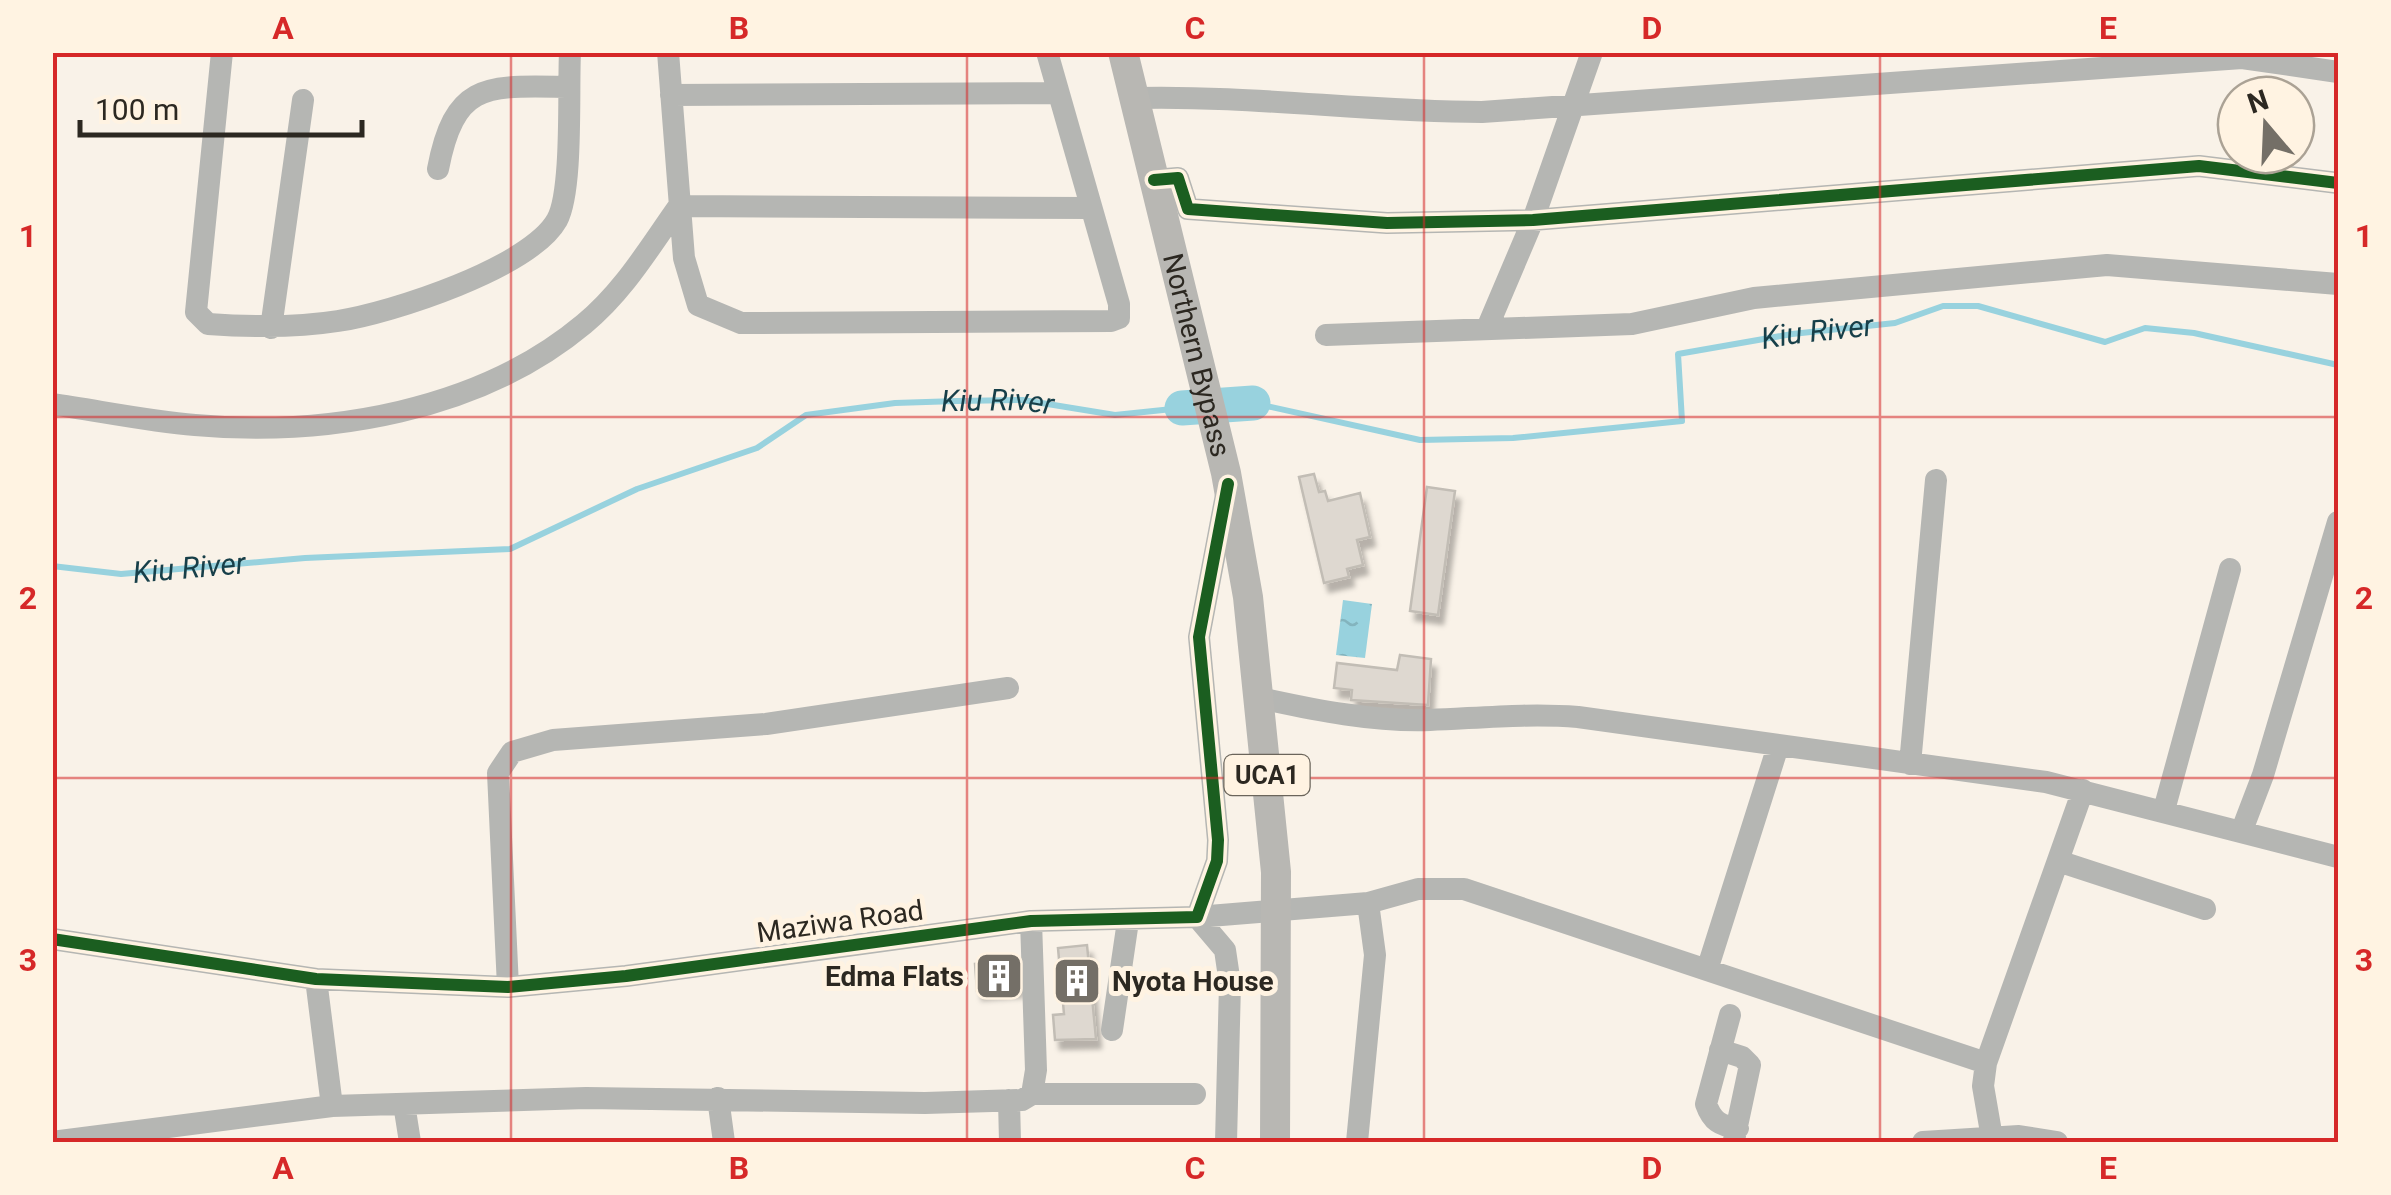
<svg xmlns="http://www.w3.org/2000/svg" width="2391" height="1195" font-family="Roboto,sans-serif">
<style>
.water{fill:url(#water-ripples)}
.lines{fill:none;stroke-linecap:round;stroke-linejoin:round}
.stream{stroke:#98d2de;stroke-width:6}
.river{stroke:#98d2de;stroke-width:35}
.building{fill:#ded8d0;stroke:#c2bdb5;stroke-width:2.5;filter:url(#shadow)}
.minor{stroke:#b5b6b3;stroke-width:22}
.major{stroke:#b8b7b3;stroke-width:30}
.cycleway-casing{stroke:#fff3e2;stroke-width:19}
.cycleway{stroke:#1b5e20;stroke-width:12}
.grid{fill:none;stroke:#d62828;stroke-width:2.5;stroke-opacity:0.55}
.labels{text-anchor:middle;stroke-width:10;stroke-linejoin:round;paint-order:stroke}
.shield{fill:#fff3e2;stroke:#6b655b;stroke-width:2.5}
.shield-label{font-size:25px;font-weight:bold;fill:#2c2821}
.street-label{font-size:28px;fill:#2c2821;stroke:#fff3e2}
.poi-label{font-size:28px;font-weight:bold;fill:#2c2821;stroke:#fff3e2;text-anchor:end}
.water-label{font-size:30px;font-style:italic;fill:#173f49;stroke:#fff3e2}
.neatline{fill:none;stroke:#d62828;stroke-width:4}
.grid-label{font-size:32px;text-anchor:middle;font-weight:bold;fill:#d62828}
</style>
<defs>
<pattern id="water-ripples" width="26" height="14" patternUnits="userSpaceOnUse" patternTransform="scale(2.5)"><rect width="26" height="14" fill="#98d2de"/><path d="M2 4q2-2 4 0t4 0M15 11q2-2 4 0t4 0" fill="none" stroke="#83b4be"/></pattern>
<filter id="shadow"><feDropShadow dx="5" dy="9" stdDeviation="2.5" flood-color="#0004"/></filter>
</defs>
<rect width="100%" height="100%" fill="#f9f2e8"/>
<path class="water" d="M1343 600 1372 604 1365 658 1336 655Z"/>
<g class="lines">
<g class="stream">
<path id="s1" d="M1253 403 1420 440 1513 438 1682 421 1678 354 1792 334 1895 323 1943 306H1978L2105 342 2145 328 2194 333 2338 365"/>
<path id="s2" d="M52 566 121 574 305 558 510 549 637 489 757 448 806 415 895 403 957 401 1023 400 1115 415 1182 408"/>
</g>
<path class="river" d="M1182 408 1253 403"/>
</g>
<path class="building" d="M1314 474 1319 492 1325 491 1328 501 1360 493 1370 537 1357 540 1363 565 1347 569 1349 577 1324 583 1299 477Z
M1427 487 1455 491 1438 615 1410 611Z
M1400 655 1431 659 1428 705 1351 700 1352 690 1334 688 1337 663 1397 670Z
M1087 945 1096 1039 1055 1040 1053 1015 1064 1014 1058 948Z
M1017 960 1018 988 977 991 975 964Z"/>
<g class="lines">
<path class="minor" d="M222 52 196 312 208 324C251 327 294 328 338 321 391 313 530 268 557 220 573 191 568 90 570 52
M668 52 684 258 698 305 741 323 1111 321 1119 318V304L1047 52
M671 95 1057 93
M1133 98C1250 95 1366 112 1482 112L2242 58 2338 72
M438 169C455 80 488 86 568 87
M1154 180 1178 178 1188 209 1387 223 1533 220 2199 166 2338 183
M679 206 1091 208
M1488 326 1533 220 1592 52
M271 328 303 100
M1326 335 1632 324 1754 298 2107 265 2338 284
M52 404C100 411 148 421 195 425 327 437 480 411 584 324 624 291 649 248 679 206
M1260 698C1315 710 1374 722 1430 720 1480 718 1528 713 1578 717L2046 782 2338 857
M1910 764 1936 480
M2164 810 2230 569
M2242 830 2263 775 2338 522
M2058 861 2205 909
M1197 917 1225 950 1230 984 1226 1142
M1197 917 1368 903
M52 939 316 979 508 987 626 976 1031 921 1197 917 1217 861 1218 840 1199 637 1226 495
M1707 970 1778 746
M316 979 332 1106
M508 987 498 773 512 752 553 740 766 724 1008 688
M1730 1015 1706 1104C1712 1121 1720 1126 1738 1128
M1112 1030 1128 921
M1720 1050 1742 1057 1750 1065 1734 1140
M1986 1063 1983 1086 1992 1138
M1032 1094H1195
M718 1098 724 1142
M1009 1100 1010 1142
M404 1104 410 1142
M52 1142 332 1106 586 1098 925 1103 1022 1100 1032 1094 1036 1070 1031 921
M1357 1142 1375 955 1368 903 1418 889H1464L1986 1063 2083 790
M1923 1142 2019 1136 2057 1142"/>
<path class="major" id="s3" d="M1123 52 1226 473 1248 597 1276 872 1275 1142"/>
<g class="cycleway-casing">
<path id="cycleway" d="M1154 180 1178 178 1188 209 1387 223 1533 220 2199 166 2338 183
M52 939 316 979 508 987 626 976 1031 921 1197 917 1217 861 1218 840 1199 637 1228 484"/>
</g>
<use href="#cycleway" class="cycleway"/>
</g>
<path class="grid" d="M511 52V1142M967 52V1142M1424 52V1142M1880 52V1142M52 417H2338M52 778H2338"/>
<defs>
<g id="building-square" transform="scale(2.5)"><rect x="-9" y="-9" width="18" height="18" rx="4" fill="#746f67" stroke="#fff3e2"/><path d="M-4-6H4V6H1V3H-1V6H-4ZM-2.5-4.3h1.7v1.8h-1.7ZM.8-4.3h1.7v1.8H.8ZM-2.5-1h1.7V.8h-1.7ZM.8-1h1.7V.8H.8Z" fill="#fff"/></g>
</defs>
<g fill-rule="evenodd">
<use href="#building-square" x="999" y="976"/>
<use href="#building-square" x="1077" y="981"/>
</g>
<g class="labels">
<rect class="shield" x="1224.5" y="755" width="85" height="40" rx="8"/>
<g class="shield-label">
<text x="1267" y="784">UCA1</text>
</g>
<g class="street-label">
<text dy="10" stroke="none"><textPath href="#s3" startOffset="312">Northern Bypass</textPath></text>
<text transform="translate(840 921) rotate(-8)" y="10">Maziwa Road</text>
</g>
<g class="poi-label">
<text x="964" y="986">Edma Flats</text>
<text x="1112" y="991" text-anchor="start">Nyota House</text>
</g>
<g class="water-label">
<text dy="10" stroke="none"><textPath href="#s1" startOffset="642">Kiu River</textPath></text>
<text dy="10" stroke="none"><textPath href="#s2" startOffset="978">Kiu River</textPath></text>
<text dy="10" stroke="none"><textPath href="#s2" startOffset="138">Kiu River</textPath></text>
</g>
</g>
<rect width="2391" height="1195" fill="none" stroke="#fff3e2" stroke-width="110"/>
<g transform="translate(2266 125) rotate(341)"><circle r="48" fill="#fff3e2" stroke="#aba295" stroke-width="2.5"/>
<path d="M0-8L18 38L0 25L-18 38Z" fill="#746f67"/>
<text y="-15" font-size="28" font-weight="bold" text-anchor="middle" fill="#2c2821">N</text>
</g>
<path d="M80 120v15h282v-15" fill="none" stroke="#2c2821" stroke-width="5"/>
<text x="95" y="120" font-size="30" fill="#2c2821" stroke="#fff3e2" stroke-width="8" paint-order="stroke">100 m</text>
<rect x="55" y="55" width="2281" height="1085" class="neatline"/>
<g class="grid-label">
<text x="283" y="39">A</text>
<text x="739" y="39">B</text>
<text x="1195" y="39">C</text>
<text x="1652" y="39">D</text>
<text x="2108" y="39">E</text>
<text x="28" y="247">1</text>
<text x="2364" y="247">1</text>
<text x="28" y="609">2</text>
<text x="2364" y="609">2</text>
<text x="28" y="971">3</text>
<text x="2364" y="971">3</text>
<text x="283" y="1179">A</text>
<text x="739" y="1179">B</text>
<text x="1195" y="1179">C</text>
<text x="1652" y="1179">D</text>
<text x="2108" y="1179">E</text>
</g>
</svg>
